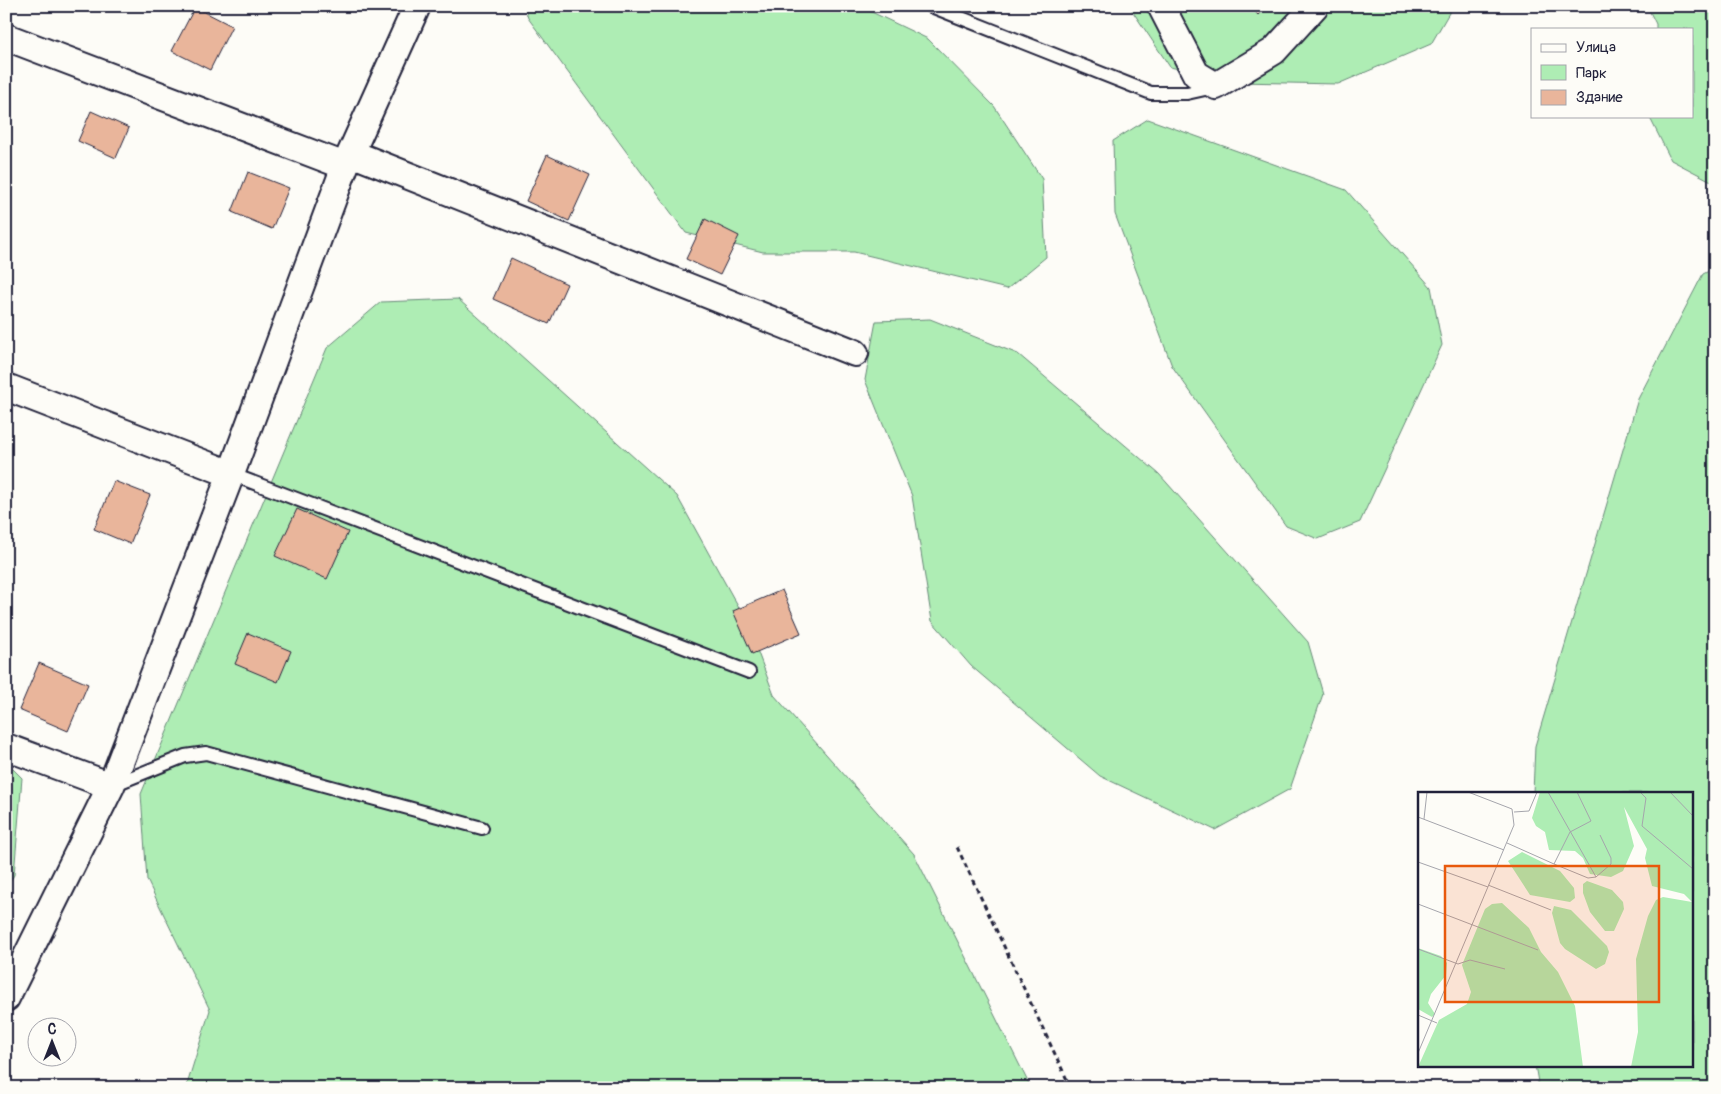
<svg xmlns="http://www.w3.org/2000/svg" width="1721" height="1094" font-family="Pangolin,sans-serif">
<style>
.green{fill:#aeedb4;stroke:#688878}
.building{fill:#e9b59b;stroke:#22223b}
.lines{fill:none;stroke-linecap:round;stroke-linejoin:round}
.lane-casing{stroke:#22223b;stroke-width:16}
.street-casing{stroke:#22223b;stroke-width:30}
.path{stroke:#22223b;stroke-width:3;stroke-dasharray:5 4;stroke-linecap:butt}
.lane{stroke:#fdfcf7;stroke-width:12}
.street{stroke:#fdfcf7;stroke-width:26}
.inset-road{fill:none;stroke:#a5a5ac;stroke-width:1}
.view{fill:#e8590c;fill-opacity:0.15;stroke:#e8590c;stroke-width:2.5}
.inset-edge{fill:none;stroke:#22223b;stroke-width:2.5}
</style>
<rect width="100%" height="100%" fill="#fdfcf7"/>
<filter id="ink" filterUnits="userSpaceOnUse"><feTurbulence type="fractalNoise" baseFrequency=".02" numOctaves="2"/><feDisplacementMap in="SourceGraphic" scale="10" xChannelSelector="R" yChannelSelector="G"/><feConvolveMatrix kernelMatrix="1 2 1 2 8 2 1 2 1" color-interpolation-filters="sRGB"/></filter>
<g filter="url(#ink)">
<path class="green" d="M524 6H859L928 39 994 106 1042 179 1046 257 1007 289 854 252H763L686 233 528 18Z
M1129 6H1453L1431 44 1338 84 1236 82 1170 67Z
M1647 6H1715V183L1671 160 1649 116H1692V29H1656V24Z
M1148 119 1346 190 1431 287 1442 345 1360 522 1318 539 1286 526 1172 366 1115 214 1113 141Z
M1715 268V1088H1539L1535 1065H1692V793H1533L1535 746 1638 399 1703 274Z
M458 299 677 496 746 621 774 695 914 854 1031 1088H186L210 1010 147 880 141 794 327 348 381 302Z
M930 319 1018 354 1159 474 1308 642 1323 694 1290 789 1215 830 1100 776 971 666 932 621 912 496 865 380 876 321Z
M6 762 22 778 14 875 6 887Z"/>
<path class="building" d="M1249 6H1267L1258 15Z
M195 7 232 26 210 70 172 51Z
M91 111 129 128 116 158 78 141Z
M547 155 590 175 569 221 526 201Z
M248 172 289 188 272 229 232 212Z
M705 219 739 236 720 275 686 259Z
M511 258 567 284 549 324 493 299Z
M114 481 150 495 130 544 94 529Z
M297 509 348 532 327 579 275 556Z
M782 590 801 633 752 654 733 611Z
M248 633 291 651 278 682 235 664Z
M39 663 88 684 68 731 19 710Z"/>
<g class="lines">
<g class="lane-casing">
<path id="lane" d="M931 6 1151 93H1187L1214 87
M231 474 749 672
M113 785 185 756 206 753 482 828"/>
</g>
<g class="street-casing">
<path id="street" d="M1161 6 1196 74 1216 86 1274 51 1315 6
M6 37 345 166
M351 153 855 353
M6 387 231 474
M6 747 111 786
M6 998 111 786 231 474 345 166 417 6"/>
</g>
<path class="path" d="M957 847 1071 1088"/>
<use href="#lane" class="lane"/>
<use href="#street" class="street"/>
</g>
</g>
<g transform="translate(1418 792)">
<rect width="275" height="275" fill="#fdfcf7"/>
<path d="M122 0H275V275H213L220 240 218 167 230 124 238 108 245 105 274 110 266 102 234 94 227 66 229 57 206 15 216 54 205 79 193 85 172 82 165 66 157 59 131 58 127 40 118 34 114 26ZM104 60 142 79 156 96 157 106 152 110 112 103 90 69ZM169 89 194 98 205 110 206 117 196 139H187L172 120 165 101V92ZM84 111 111 136 123 160 140 180 157 214 165 275H0L21 228 49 212 53 200 44 173 67 117 74 112ZM136 114 153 118 189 154 191 160 187 172 178 177 147 157 142 151 134 121ZM0 156 23 164 29 171 28 183 13 202 10 211 17 222 14 225 0 217Z" fill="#aeedb4"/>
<path class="inset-road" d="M130 0 178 85 193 72V66L182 43M222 0 228 6 224 34 275 77M252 0 275 24M96 20 111 19 119 0M0 25 86 58M6 27 9 0M89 51 136 72 152 40 173 29 159 0M0 70 70 95M136 72 170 86 178 85M70 93 133 118M0 112 120 158M0 157 40 172 52 168 87 177M0 223 19 231M0 261 96 33 94 17 50 0"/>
<path class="view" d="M27 74H241V210H27Z"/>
<rect width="275" height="275" class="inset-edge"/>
</g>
<rect width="1721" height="1094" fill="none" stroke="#fdfcf7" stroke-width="25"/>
<rect x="12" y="12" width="1696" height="1069" fill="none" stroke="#22223b" stroke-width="2" filter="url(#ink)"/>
<rect x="1531" y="28" width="162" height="90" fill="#fdfcf7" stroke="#a5a5ac"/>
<rect x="1541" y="44" width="25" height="8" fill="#fdfcf7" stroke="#a5a5ac"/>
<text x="1576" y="52" font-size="15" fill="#22223b">Улица</text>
<rect x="1541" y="65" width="25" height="15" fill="#aeedb4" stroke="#a5a5ac"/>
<text x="1576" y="78" font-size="15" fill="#22223b">Парк</text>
<rect x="1541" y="90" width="25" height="15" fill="#e9b59b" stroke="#a5a5ac"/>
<text x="1576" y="102" font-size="15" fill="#22223b">Здание</text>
<g transform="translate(52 1042)"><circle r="24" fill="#fdfcf7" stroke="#a5a5ac"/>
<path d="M0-4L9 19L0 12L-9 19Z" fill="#22223b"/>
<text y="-8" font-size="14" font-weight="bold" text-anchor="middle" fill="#22223b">С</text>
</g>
</svg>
